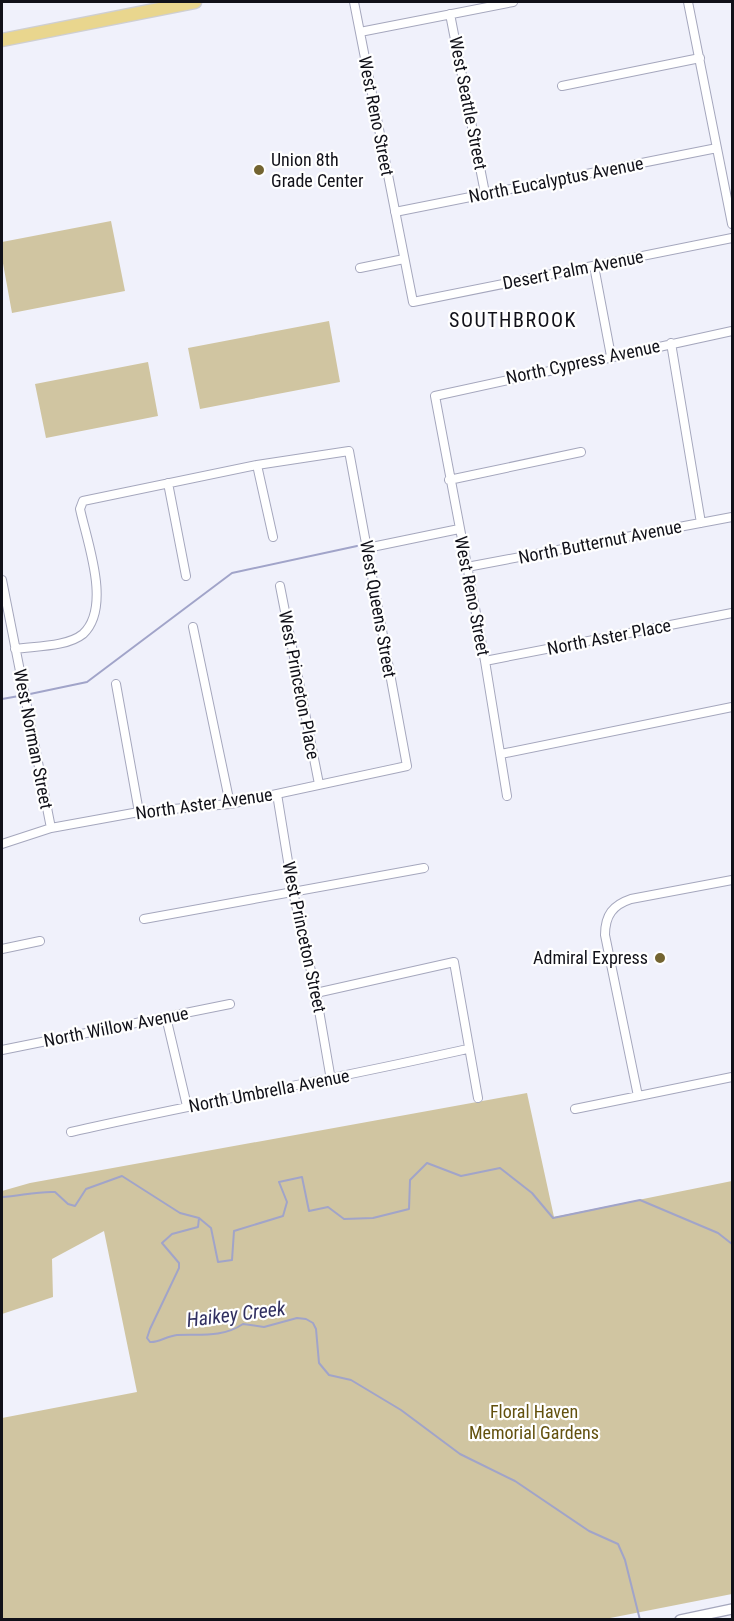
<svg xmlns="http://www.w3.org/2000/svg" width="734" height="1621" font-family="'Roboto Condensed',sans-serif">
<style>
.green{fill:#d0c5a1}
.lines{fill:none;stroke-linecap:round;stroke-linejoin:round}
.stream{stroke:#a1a4c9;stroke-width:2}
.minor-casing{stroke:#a5a7bd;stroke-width:10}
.tertiary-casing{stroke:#a5a7bd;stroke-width:12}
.primary-casing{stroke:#cfcfd1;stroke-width:15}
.minor{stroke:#fff;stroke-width:8}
.tertiary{stroke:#fff;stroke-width:9}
.primary{stroke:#e9d68e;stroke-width:12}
.poi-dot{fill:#736431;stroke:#fff;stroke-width:2}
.labels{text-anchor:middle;stroke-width:4.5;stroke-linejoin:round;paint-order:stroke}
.street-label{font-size:18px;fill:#111119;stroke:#fff}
.poi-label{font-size:18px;fill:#111119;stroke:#fff;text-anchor:start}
.park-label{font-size:18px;fill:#63510e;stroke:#fff}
.neighbourhood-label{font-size:20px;letter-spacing:1.5px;fill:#111119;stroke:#fff}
.water-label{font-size:20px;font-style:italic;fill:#313061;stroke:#fff}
</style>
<rect width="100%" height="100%" fill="#f0f1fb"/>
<path class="green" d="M111 221 125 291 12 313 2 258V242Z
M329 321 340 382 200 409 188 348Z
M148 362 158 416 46 438 35 384Z
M527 1093 554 1217 732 1181V1594L600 1620 2 1619V1418L137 1392 104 1231 52 1259 53 1297 2 1314V1191L30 1183Z"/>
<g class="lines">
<path class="stream" d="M30 694 87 682 232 573 357 546
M2 699 19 696
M2 1197C20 1196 37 1191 55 1192L68 1204 75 1206 86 1189 122 1176 180 1213 199 1218 198 1227 172 1234 162 1243 179 1263V1268L150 1329 147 1338 150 1342C158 1343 167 1336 177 1335 200 1334 222 1338 243 1324L264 1327 297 1318 306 1319 313 1323 316 1329 319 1363 329 1375 351 1380 401 1410 460 1454 515 1481 589 1531 618 1544 625 1560 640 1620
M199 1218 211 1228 218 1262 232 1260 234 1231 283 1216 287 1202 279 1182 302 1177 309 1211 328 1207 344 1219 373 1218 409 1209 410 1180 427 1163 461 1176 500 1168 532 1193 553 1218 640 1200 718 1233 732 1244"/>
<g class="minor-casing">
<path id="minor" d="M354 2 413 302 732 238
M688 2 732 224
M450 14 485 193
M360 32 513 2
M562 86 700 58
M395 212 717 148
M594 266 611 356
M360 268 404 259
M671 343 701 523
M257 465 273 537
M449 480 581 452
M168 483 186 576
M367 548 459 529
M467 567 732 517
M2 580 51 828
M280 586 319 784
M193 627 230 804
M485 661 732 613
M116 684 139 812
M501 754 732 707
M277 794 293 892 316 993 331 1080
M507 796 485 661 435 396 732 331
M2 844 51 828 139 812 230 804 407 766 349 451 257 465 83 501 80 509C87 542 112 607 83 634 67 647 35 646 15 649
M144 919 424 868
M2 949 40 941
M316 993 454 962 478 1098
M166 1017 187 1106
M2 1050 230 1004
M638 1096 605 935C605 915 613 905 631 899L732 880
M575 1109 732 1077
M71 1132C203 1102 336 1079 467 1049"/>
</g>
<g class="tertiary-casing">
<path id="tertiary" d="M680 1620 732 1609"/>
</g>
<g class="primary-casing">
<path id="primary" d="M2 40 195 2"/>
</g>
<use href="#minor" class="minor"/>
<use href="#tertiary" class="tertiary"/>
<use href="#primary" class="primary"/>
</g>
<g class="poi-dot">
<circle cx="259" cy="170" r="6"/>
<circle cx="660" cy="958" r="6"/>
</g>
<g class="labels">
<g class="street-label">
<text transform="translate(468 103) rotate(79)" y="6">West Seattle Street</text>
<text transform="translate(376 116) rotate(79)" y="6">West Reno Street</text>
<text transform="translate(556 180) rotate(-11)" y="6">North Eucalyptus Avenue</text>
<text transform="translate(573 270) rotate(-11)" y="6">Desert Palm Avenue</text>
<text transform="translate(583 362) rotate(-12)" y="6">North Cypress Avenue</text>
<text transform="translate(600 542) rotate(-11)" y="6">North Butternut Avenue</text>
<text transform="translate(472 596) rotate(79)" y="6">West Reno Street</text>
<text transform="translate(378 609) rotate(80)" y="6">West Queens Street</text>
<text transform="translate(609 637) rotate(-11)" y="6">North Aster Place</text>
<text transform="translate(299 685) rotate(79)" y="6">West Princeton Place</text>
<text transform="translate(33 739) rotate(79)" y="6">West Norman Street</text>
<text transform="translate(204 804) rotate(-8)" y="6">North Aster Avenue</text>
<text transform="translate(304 937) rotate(78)" y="6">West Princeton Street</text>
<text transform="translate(116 1027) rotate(-11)" y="6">North Willow Avenue</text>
<text transform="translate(269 1091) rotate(-11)" y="6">North Umbrella Avenue</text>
</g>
<g class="poi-label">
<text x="271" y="166">Union 8th<tspan x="271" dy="21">Grade Center</tspan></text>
<text x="648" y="964" text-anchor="end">Admiral Express</text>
</g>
<g class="park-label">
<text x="534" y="1418">Floral Haven<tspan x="534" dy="21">Memorial Gardens</tspan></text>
</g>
<g class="neighbourhood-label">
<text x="513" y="327">SOUTHBROOK</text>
</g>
<g class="water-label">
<text transform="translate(236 1314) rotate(-7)" y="7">Haikey Creek</text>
</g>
</g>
<rect width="734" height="1621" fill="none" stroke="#111119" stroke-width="6"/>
</svg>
